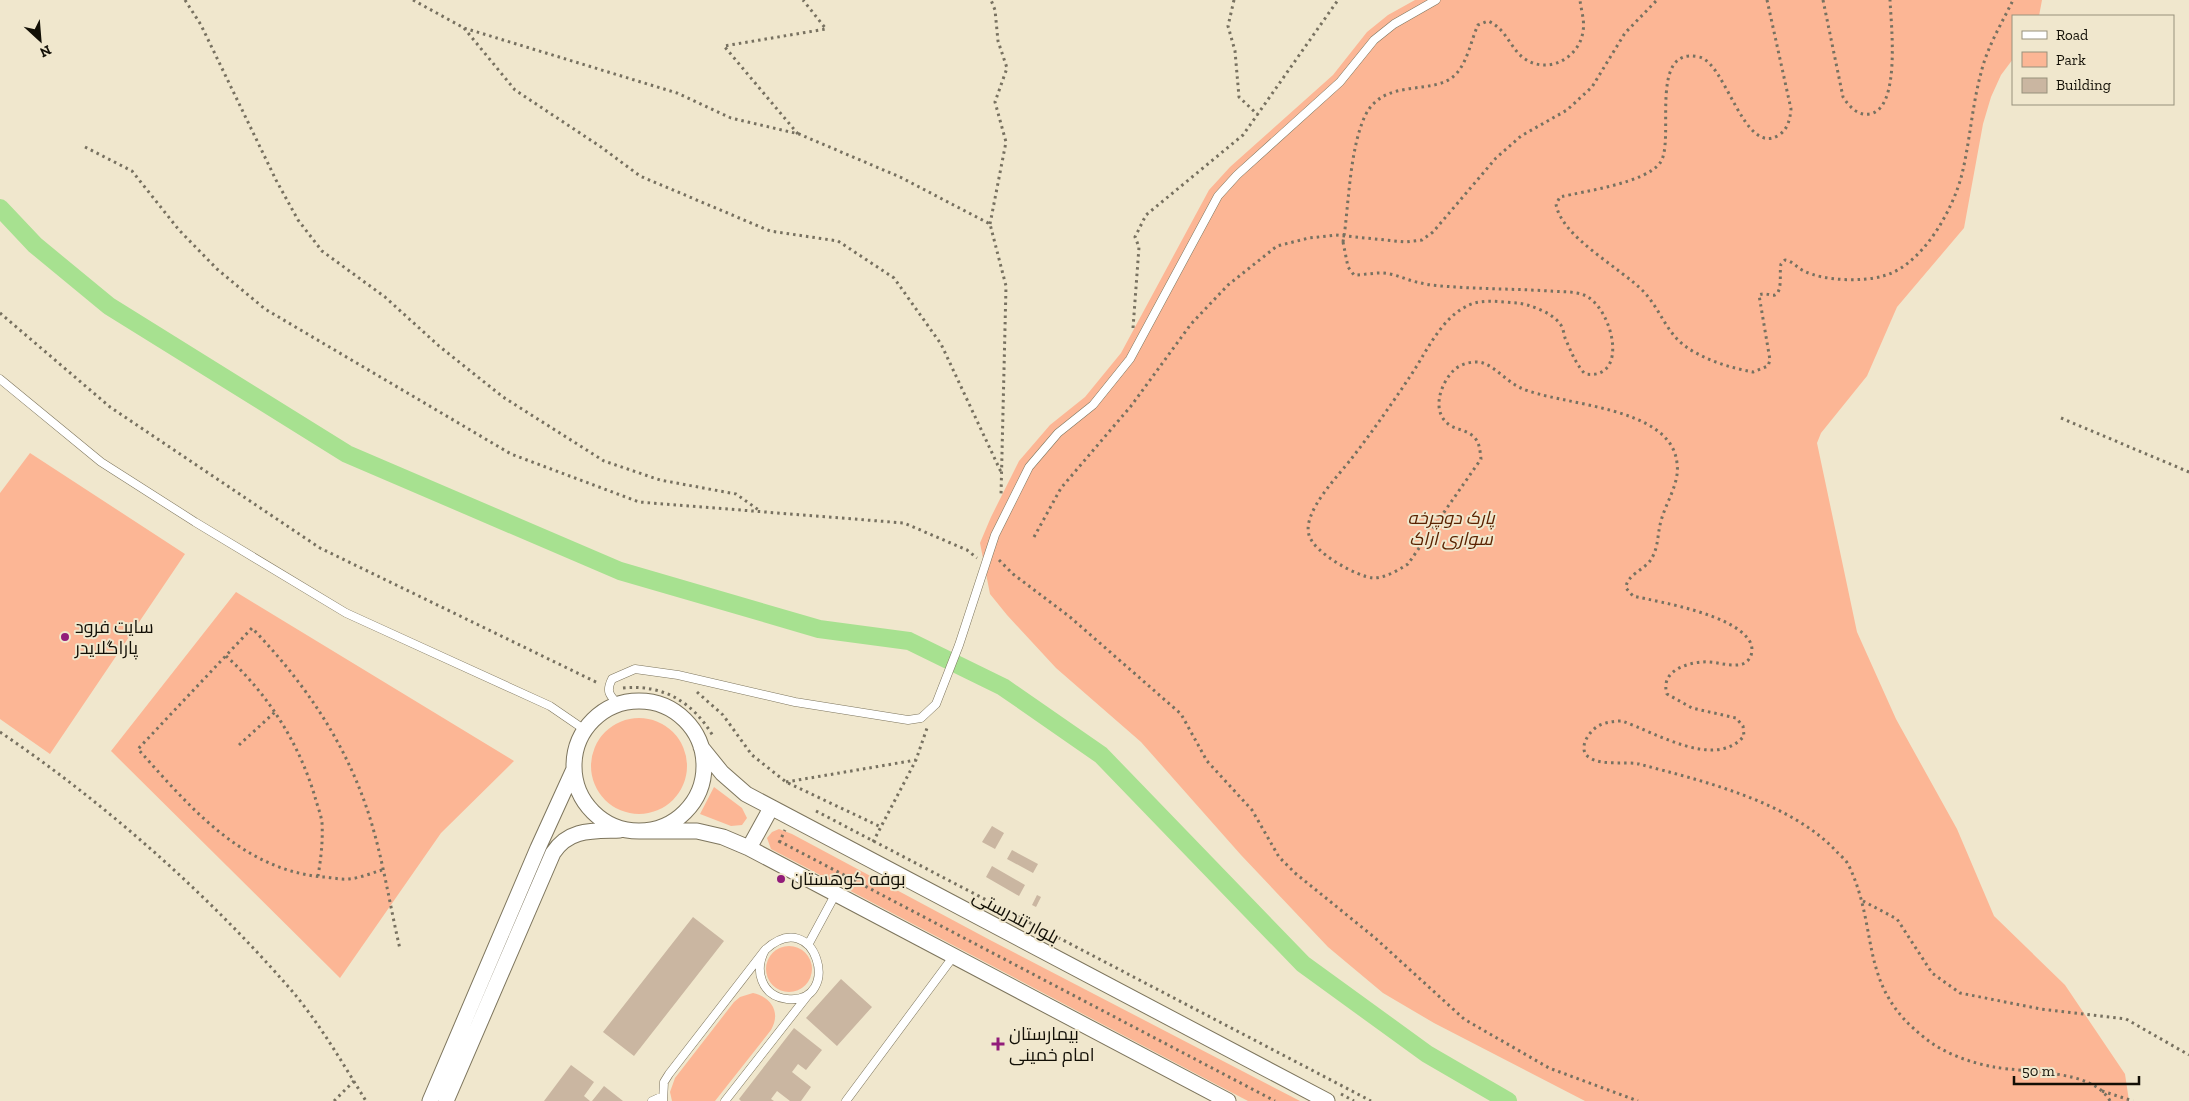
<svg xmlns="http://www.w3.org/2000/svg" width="2189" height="1101" font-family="'Zilla Slab',Cairo,serif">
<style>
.green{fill:#fcb695}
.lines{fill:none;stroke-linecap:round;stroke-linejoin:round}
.canal{stroke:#a7e190;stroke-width:18}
.building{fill:#cab6a1}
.lane-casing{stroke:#7d755d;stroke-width:9}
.street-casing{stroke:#7d755d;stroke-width:17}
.path{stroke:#777160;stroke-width:3;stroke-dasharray:2.5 4;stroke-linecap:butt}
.lane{stroke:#fff;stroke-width:8}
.street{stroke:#fff;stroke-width:15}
.path-bridge{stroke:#777160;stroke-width:3;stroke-dasharray:2.5 4;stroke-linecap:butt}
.poi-dot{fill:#921c7a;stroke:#f0e7cd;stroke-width:2}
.labels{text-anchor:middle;stroke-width:4;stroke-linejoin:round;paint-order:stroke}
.park-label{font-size:18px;font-style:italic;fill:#5a2200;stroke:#f0e7cd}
.poi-label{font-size:18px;fill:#120f06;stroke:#f0e7cd;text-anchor:start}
.street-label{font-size:18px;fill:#120f06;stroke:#f0e7cd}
</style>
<rect width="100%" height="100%" fill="#f0e7cd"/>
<path class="green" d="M1415 0H2042L2039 16H2013V59L2001 75 1991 97 1983 124 1964 228 1897 307 1867 376 1821 433 1817 443 1857 632 1896 719 1957 829 1994 916 2065 985 2125 1074 2129 1101H1585L1434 1023 1383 993 1328 947 1241 855 1141 742 1056 668 1007 615 990 594 980 543 991 517 1019 461 1050 425 1085 397 1121 353 1209 190 1230 167 1333 75 1367 32 1388 15Z
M30 453 185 554 50 754 0 719V493Z
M236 592 514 761 441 833 340 978 111 751Z
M591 766a48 48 0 1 1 96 0a48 48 0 1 1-96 0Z
M714 787 742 808 747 818 742 825 731 826 700 814Z
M779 829 792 834 990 940 1300 1101H1248L1206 1079 771 849 767 838 772 832Z
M766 969a23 23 0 1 1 46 0a23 23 0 1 1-46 0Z
M753 993C772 997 781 1013 771 1030L715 1101H672L670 1092 675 1078 734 1002 740 997Z"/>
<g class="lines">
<path class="canal" d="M0 208 35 245 109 306 347 454 620 571 819 629 909 641 1003 687 1101 755 1303 964 1427 1054 1508 1101"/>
</g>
<path class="building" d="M992 826 1004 833 995 849 982 842Z
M1012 850 1038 864 1033 873 1007 859Z
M992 866 1025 885 1019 896 986 877Z
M1037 895 1041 897 1036 907 1032 905Z
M693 917 724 941 634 1056 603 1032Z
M841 979 872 1007 837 1046 806 1018Z
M794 1028 822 1050 806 1070 798 1064 792 1072 811 1087 801 1101H790L777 1091 771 1099 774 1101H741L739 1099Z
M571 1065 594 1082 584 1096 590 1101H544Z
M604 1086 623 1101H592Z"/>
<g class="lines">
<g class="lane-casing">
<path id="lane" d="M0 379 101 462 195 522 346 613 550 706 585 730
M618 704C609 695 606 691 612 679L635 669 678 675 795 702 908 720 921 718 936 704 959 645 995 535 1029 467 1058 433 1093 405 1130 359 1218 196 1237 175 1340 82 1374 40 1394 24 1436 0
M808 945 835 895
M652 1101 663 1096
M663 1101 664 1082 669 1074 765 950C816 903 844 1005 787 999 761 996 754 970 765 950
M725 1101 808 995
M846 1101 953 957"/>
</g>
<g class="street-casing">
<path id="street" d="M574 766a65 65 0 1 1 130 0a65 65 0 1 1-130 0Z
M701 747 722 773 746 794 1327 1101
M646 831H697L723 837 749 848 1228 1101
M749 848 771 808
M430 1101 538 848 574 769
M446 1101 553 853C569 828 594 831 620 830"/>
</g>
<path class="path" d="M185 0 201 25 276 180 298 220 322 251 385 297 439 346 503 397 604 461 660 480 736 494 760 511
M413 0 464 28 677 93 731 118 799 134 900 177 990 224 1006 286 1001 495
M1234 0 1228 26 1235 51 1239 97 1258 115
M1767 0 1791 109C1790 119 1788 129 1779 135 1744 158 1726 62 1699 57 1647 45 1676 142 1660 163 1645 183 1585 191 1560 197L1556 204C1561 237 1621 268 1644 292 1660 309 1666 332 1685 346 1704 360 1731 368 1753 372L1768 366 1770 360 1759 295C1765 292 1770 296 1775 295 1783 291 1779 272 1781 264L1785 260C1793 261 1797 268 1804 271 1824 281 1862 282 1883 276 1922 266 1953 210 1962 174 1970 141 1972 106 1981 73 1987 47 2002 23 2013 0
M1823 0 1843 97C1849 106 1857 116 1870 114 1901 108 1891 24 1890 0
M464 28 515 90 601 147 640 176 770 231 838 241 894 278 941 344 1001 472
M798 134 724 46 826 29 803 0
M85 147 132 171 179 230 217 269 265 309 511 454 639 502 904 523 967 550 977 558
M990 224 1006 142 995 102 1007 68 998 41 995 10 991 0
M1345 229C1349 195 1351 146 1365 116 1384 76 1435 97 1456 74 1468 61 1471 40 1478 25L1488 21C1507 29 1510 49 1525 59 1549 75 1580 57 1583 31 1585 21 1581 10 1580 0
M1343 242 1348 267 1354 275C1363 275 1372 273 1381 273 1395 273 1408 281 1421 283 1432 286 1444 286 1455 287 1487 289 1518 289 1550 291 1560 292 1574 291 1584 295 1612 306 1631 381 1585 374 1575 363 1571 351 1565 338 1564 334 1563 327 1560 324 1553 313 1529 304 1517 303 1500 302 1480 298 1465 307 1439 321 1425 355 1409 378 1391 405 1372 432 1352 458 1339 475 1302 512 1309 535 1314 553 1356 576 1373 578 1386 578 1398 570 1408 564L1481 459C1480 452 1480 444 1475 438 1469 431 1459 430 1451 426 1430 413 1440 384 1454 370 1460 364 1474 360 1483 363 1497 368 1507 382 1521 388 1560 406 1671 405 1677 463 1680 483 1666 502 1661 521 1657 535 1659 548 1650 561 1643 570 1626 576 1626 588L1633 596C1664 603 1731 614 1749 640 1756 651 1750 665 1737 665 1726 666 1714 661 1703 662 1685 663 1660 672 1667 694L1692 708 1736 718 1743 726 1744 736C1715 770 1657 733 1622 721 1614 721 1607 722 1600 725 1589 730 1576 750 1590 758 1603 766 1624 761 1639 764 1703 781 1791 802 1837 852 1841 856 1847 861 1849 866 1880 931 1857 986 1925 1038 1943 1053 1971 1063 1994 1067 2026 1073 2093 1069 2110 1101
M0 313 110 407 320 548 598 683
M1133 328 1139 247 1135 237 1146 215 1243 135 1338 0
M2061 418 2189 472
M1034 537 1061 488 1131 406 1191 324 1228 285 1262 258 1277 246 1309 238 1336 235 1405 242 1422 240 1433 232 1496 158 1521 136 1567 110 1592 87 1625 33 1657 0
M999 560 1013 574 1070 617 1181 714 1207 761 1252 810 1279 857 1295 873 1374 937 1464 1019 1549 1068 1638 1101
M226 656C268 694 299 743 315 797 317 805 321 814 322 823 323 841 321 858 318 876
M623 688C663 684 693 702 713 736
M697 692 723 715 752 755 786 782 881 827
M0 732C105 803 209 895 292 991 320 1024 343 1064 366 1101
M239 745 275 712
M786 782 916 760
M816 811 1371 1101
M779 841 1275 1101
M873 842 916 760 927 728
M779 843 785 830
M382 870C372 873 360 878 349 879 340 880 331 877 322 877 241 869 189 806 138 749L252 628C302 680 342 737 366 806 382 852 389 902 400 949
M1863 901 1897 919 1932 973 1960 993 2041 1009 2126 1019 2189 1055
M2102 1091 2133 1101
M1341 1094 1354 1101
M334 1101 354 1081"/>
<use href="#lane" class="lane"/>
<use href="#street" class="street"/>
<path class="path-bridge" d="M1343 242 1345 229"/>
</g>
<g class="poi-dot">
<circle cx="65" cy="637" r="5"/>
<circle cx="781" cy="879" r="5"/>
<path d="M995.5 1036.5h5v5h5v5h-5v5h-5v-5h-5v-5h5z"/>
</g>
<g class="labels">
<g class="park-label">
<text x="1451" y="524">پارک دوچرخه<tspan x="1451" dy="21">سواری اراک</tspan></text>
</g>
<g class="poi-label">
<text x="75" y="633">سایت فرود<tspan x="75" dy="21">پاراگلایدر</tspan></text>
<text x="791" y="885">بوفه کوهستان</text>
<text x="1009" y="1040">بیمارستان<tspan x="1009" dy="21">امام خمینی</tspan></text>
</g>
<g class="street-label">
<text transform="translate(1016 917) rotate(28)" y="6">بلوار تندرستی</text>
</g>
</g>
<rect x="2012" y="15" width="162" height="90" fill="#f0e7cd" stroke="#97917d"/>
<rect x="2022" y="31" width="25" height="8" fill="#ffffff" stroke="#97917d"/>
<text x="2056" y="40" font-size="15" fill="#120f06">Road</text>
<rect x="2022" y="52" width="25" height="15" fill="#fcb695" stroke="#97917d"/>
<text x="2056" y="65" font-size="15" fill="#120f06">Park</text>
<rect x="2022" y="78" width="25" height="15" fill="#cab6a1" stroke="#97917d"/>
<text x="2056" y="90" font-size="15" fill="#120f06">Building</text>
<g transform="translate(40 40) rotate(154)" stroke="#f0e7cd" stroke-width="4" paint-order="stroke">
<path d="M0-4L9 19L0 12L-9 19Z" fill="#120f06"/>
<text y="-8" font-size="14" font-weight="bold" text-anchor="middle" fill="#120f06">N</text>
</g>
<path d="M2014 1076v8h125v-8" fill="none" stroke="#120f06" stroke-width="2.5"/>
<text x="2022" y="1076" font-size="15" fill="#120f06" stroke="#f0e7cd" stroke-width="4" paint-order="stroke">50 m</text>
</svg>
